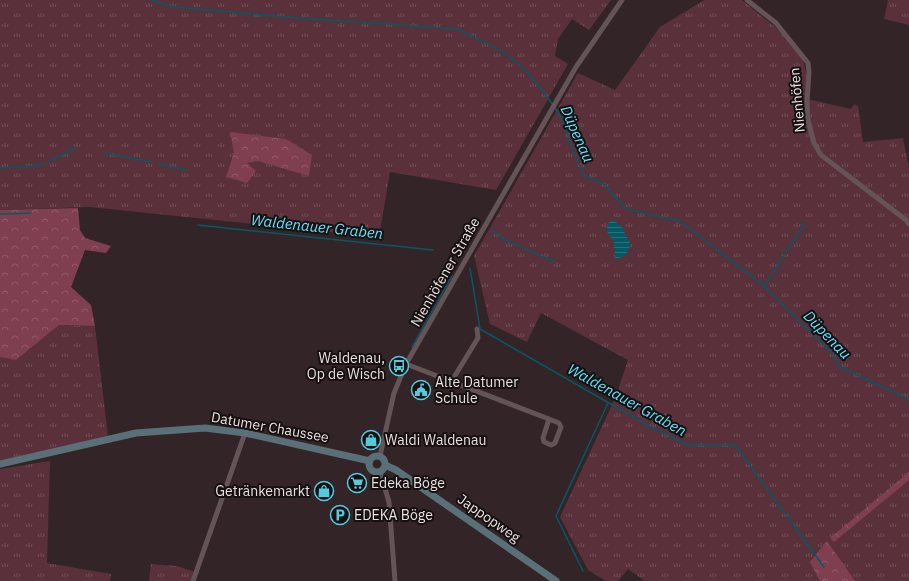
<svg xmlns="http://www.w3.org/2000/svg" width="909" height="581" font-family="'IBM Plex Sans',sans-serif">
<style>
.grass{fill:url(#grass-tufts)}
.forest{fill:url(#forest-crowns)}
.water{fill:url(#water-rules)}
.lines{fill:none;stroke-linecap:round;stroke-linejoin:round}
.stream{stroke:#055964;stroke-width:1.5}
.street{stroke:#645357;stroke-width:5}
.secondary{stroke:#5a7078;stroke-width:7}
.labels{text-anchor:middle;stroke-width:4;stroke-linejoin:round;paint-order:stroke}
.street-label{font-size:14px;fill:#e9dfe1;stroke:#161011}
.poi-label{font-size:14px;fill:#e9dfe1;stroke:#161011;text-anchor:start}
.water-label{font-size:15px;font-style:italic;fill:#5de4fb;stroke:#161011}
</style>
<defs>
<pattern id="grass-tufts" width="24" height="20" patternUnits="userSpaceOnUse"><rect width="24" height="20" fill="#5a303b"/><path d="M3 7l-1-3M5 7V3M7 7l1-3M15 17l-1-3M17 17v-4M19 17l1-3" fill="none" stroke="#724e57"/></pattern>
<pattern id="forest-crowns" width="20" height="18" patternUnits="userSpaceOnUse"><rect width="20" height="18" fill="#7f3f51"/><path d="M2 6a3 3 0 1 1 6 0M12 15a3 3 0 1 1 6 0" fill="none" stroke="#915a6a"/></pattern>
<pattern id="water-rules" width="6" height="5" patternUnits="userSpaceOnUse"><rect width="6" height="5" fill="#055964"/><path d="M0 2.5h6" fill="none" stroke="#29707a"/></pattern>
</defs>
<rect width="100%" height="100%" fill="#332428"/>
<path class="grass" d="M0 0H611L589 30 572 19 558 39 555 56 568 64 496 190 390 172 379 237 90 207 0 210Z
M704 0H742L774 26 802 55 807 77V99L851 109 854 104 858 106 863 142 903 138 909 168V581H645L628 569 618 581H606L588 570 560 517 616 396 628 360 541 313 527 342 490 324 474 256 578 73 615 90 660 27Z
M888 0H909V25L884 19Z
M59 325 95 326 108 437 0 462V357L16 359Z
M50 461 47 563 111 574 110 581H0V469Z
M151 564 177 566 195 572 192 581H149Z"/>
<path class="forest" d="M230 132 286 139 312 155 309 176 258 161 247 163 256 171 247 183 226 177 234 153Z
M78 208 80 230 85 238 111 246 106 253 85 250 71 287 91 305 95 326 59 325 16 360 0 357V210Z
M909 472V480L834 542 830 538Z
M827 541 855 581H820L810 562Z"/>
<path class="water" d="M613 220 621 226 631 245 625 256 615 259 614 242 606 230 608 223Z"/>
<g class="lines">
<path class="stream" d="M152 0C169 9 201 9 220 11 299 19 378 23 457 29 477 38 499 48 516 62 531 74 542 90 553 105
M555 108 564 123 572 149 584 175 605 185 626 209 680 221 764 286 835 356 840 367 909 399
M104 153 152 162
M49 161 76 148
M159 164 187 170
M0 168 35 166 45 163
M0 214 31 213
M198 225 433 250
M492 230 503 239 555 262
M470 268 480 329 649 426 688 445H735L824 567
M764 286 805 223
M412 347 452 276
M583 571 556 516 608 403"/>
<path class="street" d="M747 0 776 23 808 63 809 72 807 102 808 120 814 143 821 155 906 220 909 224
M406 364 549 419
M451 382 478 338 477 329
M549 419 559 423 561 427 555 443 551 445 544 442 543 438Z
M380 456 394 393 406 364 576 67 622 0
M380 472 389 502 395 581
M193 581 245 433"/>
<path class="secondary" d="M369 464a8 8 0 1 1 16 0a8 8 0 1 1-16 0Z
M0 464 136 433 205 428 245 433 370 461
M385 465 396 470 556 581"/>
</g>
<defs>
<g id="bus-ring" transform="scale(1)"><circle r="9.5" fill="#161011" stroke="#54cade" stroke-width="1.5"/><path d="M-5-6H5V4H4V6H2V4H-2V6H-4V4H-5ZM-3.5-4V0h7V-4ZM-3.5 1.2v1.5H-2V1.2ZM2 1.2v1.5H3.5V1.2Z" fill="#54cade"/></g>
<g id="civic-ring" transform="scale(1)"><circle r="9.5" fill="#161011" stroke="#54cade" stroke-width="1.5"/><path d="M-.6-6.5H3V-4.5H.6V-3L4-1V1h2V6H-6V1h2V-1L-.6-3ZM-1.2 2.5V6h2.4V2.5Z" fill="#54cade"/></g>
<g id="shop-ring" transform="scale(1)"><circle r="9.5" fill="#161011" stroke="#54cade" stroke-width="1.5"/><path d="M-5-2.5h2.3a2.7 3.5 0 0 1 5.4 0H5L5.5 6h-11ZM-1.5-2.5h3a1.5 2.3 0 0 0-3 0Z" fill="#54cade"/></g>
<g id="supermarket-ring" transform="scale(1)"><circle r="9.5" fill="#161011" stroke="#54cade" stroke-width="1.5"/><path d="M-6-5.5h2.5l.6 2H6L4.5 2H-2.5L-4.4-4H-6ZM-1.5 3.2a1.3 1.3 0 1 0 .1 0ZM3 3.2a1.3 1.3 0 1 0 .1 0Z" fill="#54cade"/></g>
<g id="parking-ring" transform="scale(1)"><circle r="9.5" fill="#161011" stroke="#54cade" stroke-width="1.5"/><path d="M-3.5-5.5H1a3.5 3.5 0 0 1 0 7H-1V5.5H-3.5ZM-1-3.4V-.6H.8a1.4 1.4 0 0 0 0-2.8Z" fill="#54cade"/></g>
</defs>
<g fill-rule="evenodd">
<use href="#bus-ring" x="399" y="366"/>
<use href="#civic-ring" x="421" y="390"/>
<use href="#shop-ring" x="371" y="440"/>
<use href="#supermarket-ring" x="357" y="483"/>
<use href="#shop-ring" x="324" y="491"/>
<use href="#parking-ring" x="340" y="515"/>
</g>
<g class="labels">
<g class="street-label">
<text transform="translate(797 100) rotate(-95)" y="5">Nienhöfen</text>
<text transform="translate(445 272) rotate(-60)" y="5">Nienhöfener Straße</text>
<text transform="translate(270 427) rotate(10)" y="5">Datumer Chaussee</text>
<text transform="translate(489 518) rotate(35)" y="5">Jappopweg</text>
</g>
<g class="poi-label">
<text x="385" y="363" text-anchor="end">Waldenau,<tspan x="385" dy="16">Op de Wisch</tspan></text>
<text x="435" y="387">Alte Datumer<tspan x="435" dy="16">Schule</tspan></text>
<text x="385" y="445">Waldi Waldenau</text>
<text x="371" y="488">Edeka Böge</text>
<text x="310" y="496" text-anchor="end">Getränkemarkt</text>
<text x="354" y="520">EDEKA Böge</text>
</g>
<g class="water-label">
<text transform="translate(577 134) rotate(66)" y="5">Düpenau</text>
<text transform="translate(317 227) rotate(6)" y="5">Waldenauer Graben</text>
<text transform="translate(827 335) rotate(46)" y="5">Düpenau</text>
<text transform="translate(627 400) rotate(29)" y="5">Waldenauer Graben</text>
</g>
</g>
</svg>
